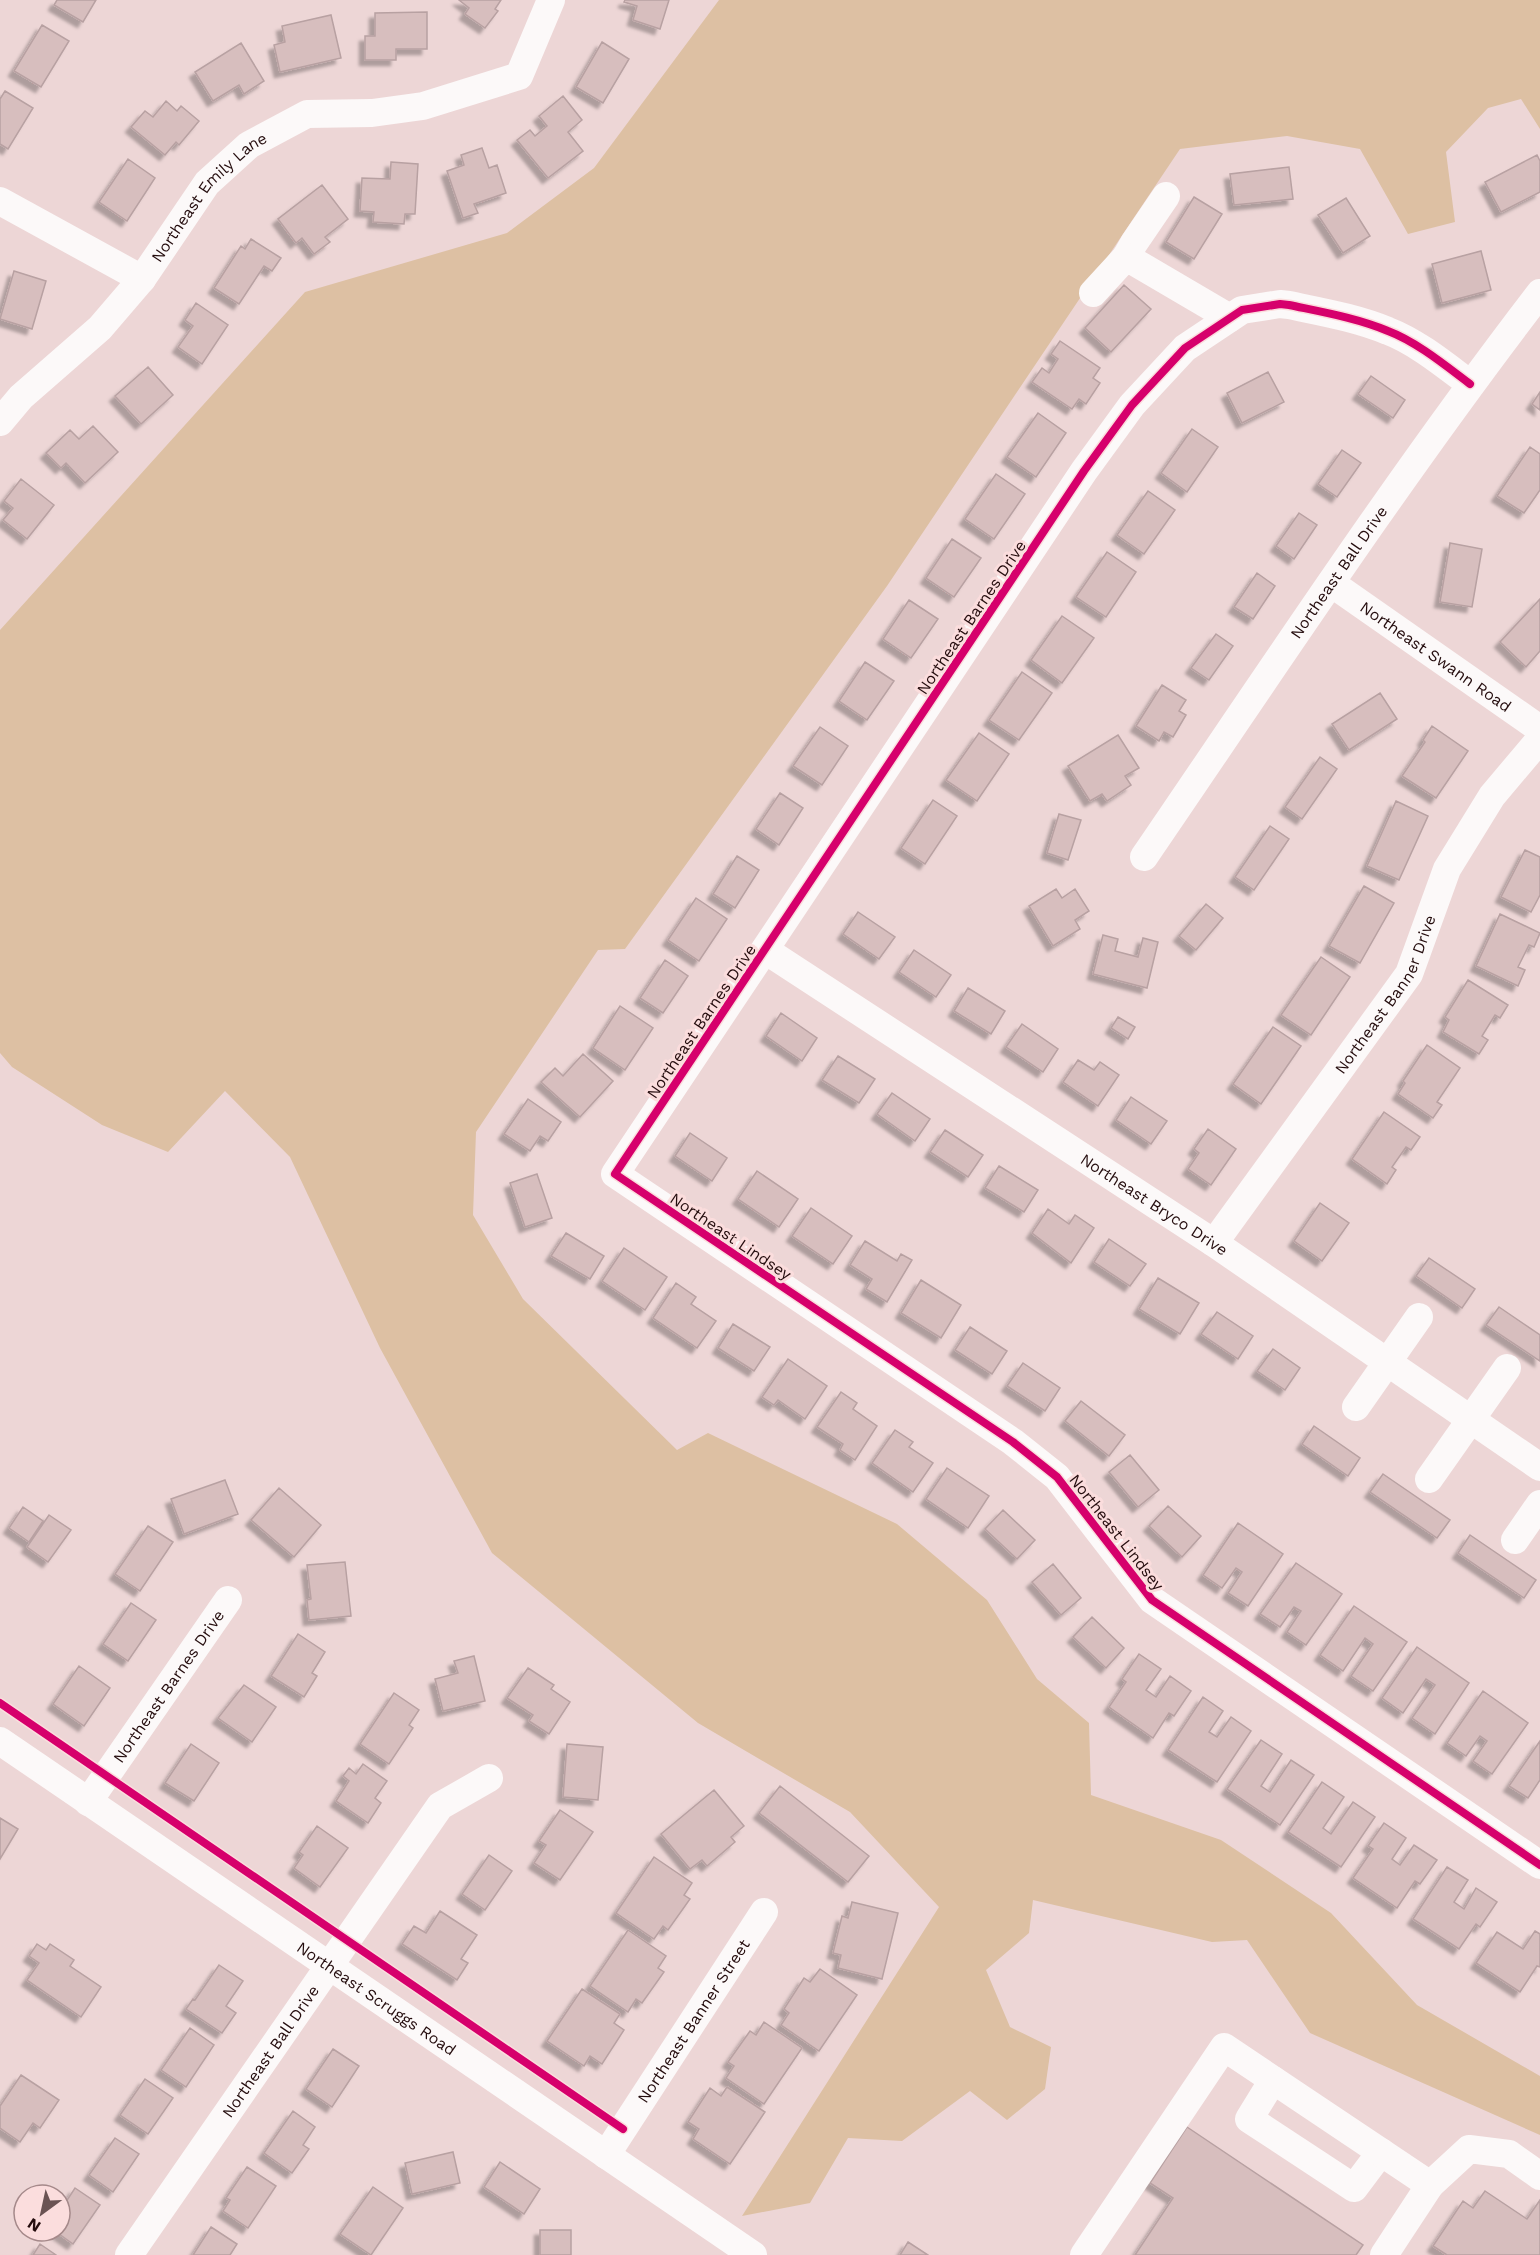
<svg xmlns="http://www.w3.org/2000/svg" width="1540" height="2255" font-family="'Work Sans',sans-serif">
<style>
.green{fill:#ddc0a3}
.building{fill:#d7bebe;stroke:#b8a1a2;stroke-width:1.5;filter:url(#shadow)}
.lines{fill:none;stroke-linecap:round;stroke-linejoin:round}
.minor{stroke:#fcf9f9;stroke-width:28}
.cycleway-casing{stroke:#fbdddd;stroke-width:11}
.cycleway{stroke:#d6006c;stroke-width:8}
.labels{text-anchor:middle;stroke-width:6;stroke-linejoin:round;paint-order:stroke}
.street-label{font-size:16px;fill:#240c0d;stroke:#fbdddd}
</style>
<defs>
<filter id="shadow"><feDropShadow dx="-5.5" dy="5.5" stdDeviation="1.5" flood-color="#0004"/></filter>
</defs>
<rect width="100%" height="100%" fill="#edd6d6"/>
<path class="green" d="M719 0H1540V129L1521 99 1488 108 1446 152 1455 222 1408 234 1360 149 1287 136 1180 149 887 586 625 949 598 950 476 1132 473 1215 523 1299 677 1450 708 1433 897 1524 987 1600 1037 1679 1089 1723 1091 1795 1221 1840 1331 1913 1417 2005 1540 2076V2135L1310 2033 1247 1940 1212 1942 1033 1900 1029 1933 986 1970 1010 2027 1051 2047 1045 2089 1007 2120 970 2091 902 2141 848 2138 810 2203 742 2216 939 1907 850 1812 698 1723 492 1553 380 1348 290 1157 225 1091 168 1152 102 1125 12 1067 0 1053V630L305 292 507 233 594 168Z"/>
<path class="building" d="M57 0H96L83 22 54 5Z
M459 0H501L495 9 498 11 485 28 465 14 469 8Z
M625 0H669L660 29 633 20 637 6 624 2Z
M427 12V49H396V60H365V36H375V13Z
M331 15 341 58 280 72 274 45 285 42 282 26Z
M42 25 69 41 41 87 14 71Z
M602 42 629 59 603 103 576 87Z
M241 43 264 81 244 94 239 85 213 101 195 72Z
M5 91 33 108 8 149 0 144V99Z
M563 96 582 120 568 132 583 151 548 178 517 140 530 130 535 136 547 126 539 116Z
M166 101 177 111 181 106 199 121 179 145 176 142 165 155 131 127 145 111 153 117Z
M482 148 489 168 497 165 506 193 474 204 478 213 463 218 447 171 464 165 461 155Z
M1537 155 1540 161V192L1501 212 1485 182Z
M128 159 155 178 127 221 99 202Z
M391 162 418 164 415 214H405L404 224 373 222 374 212 360 211 362 178 390 179Z
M1289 167 1293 199 1234 205 1230 174Z
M322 185 348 219 325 237 330 242 314 254 302 238 296 243 278 219Z
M1194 197 1222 214 1194 259 1166 242Z
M1346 198 1370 236 1343 253 1318 215Z
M251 239 281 258 272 271 264 266 239 304 214 288 241 246 245 249Z
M1481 251 1491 290 1442 303 1432 264Z
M14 271 46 281 32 329 0 319Z
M1124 285 1151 309 1111 352 1085 328Z
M196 303 228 325 202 364 178 347 193 326 185 320Z
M1060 341 1100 368 1093 378 1100 383 1086 404 1079 399 1072 409 1032 382 1042 368 1049 373 1058 359 1051 354Z
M148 367 173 395 141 424 115 396Z
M1268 372 1284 402 1242 423 1227 393Z
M1371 376 1405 400 1393 418 1358 394Z
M1540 392V410L1532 404Z
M1038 413 1066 433 1036 477 1007 457Z
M93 426 118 452 85 483 66 463 61 468 46 453 70 430 79 439Z
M1192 429 1218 447 1187 492 1161 473Z
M1530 447 1540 454V490L1524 513 1497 496Z
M1342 450 1361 463 1337 497 1318 484Z
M996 474 1025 494 994 539 965 519Z
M21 479 54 505 27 539 3 520 13 508 4 501Z
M1148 491 1175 510 1144 554 1117 535Z
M1299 513 1317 525 1294 559 1276 546Z
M952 539 981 558 954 597 926 578Z
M1450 543 1482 549 1472 607 1440 602Z
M1107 552 1136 572 1106 617 1076 597Z
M1257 573 1275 586 1253 619 1234 607Z
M1540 599V651L1526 667 1500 642Z
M909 600 938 619 911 658 883 639Z
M1062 616 1094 638 1062 683 1031 660Z
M1216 634 1233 646 1209 680 1191 668Z
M865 662 894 681 867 720 839 701Z
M1022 672 1052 693 1019 740 989 720Z
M1162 685 1186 700 1179 711 1186 715 1173 737 1164 732 1159 741 1136 726Z
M1380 693 1397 719 1349 750 1332 724Z
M1432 726 1468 751 1436 798 1402 776 1425 742 1423 740Z
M820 727 848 746 822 785 793 766Z
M979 733 1009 754 977 801 946 780Z
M1118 735 1139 768 1125 776 1131 785 1107 801 1102 794 1090 801 1068 766Z
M1320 757 1337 769 1302 819 1285 807Z
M780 793 803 808 779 845 756 829Z
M933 800 957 816 925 864 901 848Z
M1396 801 1428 816 1399 880 1367 866Z
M1059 814 1081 820 1068 860 1047 853Z
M1270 826 1289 839 1254 890 1235 877Z
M1525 850 1540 857V895L1531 912 1501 897Z
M737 856 759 870 735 908 713 894Z
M1364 886 1394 903 1360 963 1329 946Z
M1056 889 1062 898 1075 889 1089 911 1075 920 1080 929 1053 946 1029 906Z
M696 898 727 919 699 961 668 940Z
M1206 904 1223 918 1196 950 1179 936Z
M858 912 895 937 879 959 843 934Z
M1500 914 1540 933 1534 947 1529 945 1518 967 1525 970 1518 986 1476 966Z
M1103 935 1118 939 1115 951 1138 957 1143 938 1158 942 1147 988 1093 974Z
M914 950 951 975 936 997 899 972Z
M1321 957 1350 977 1311 1035 1281 1015Z
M665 960 688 976 663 1013 640 998Z
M1468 980 1508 1005 1500 1018 1495 1015 1482 1036 1488 1040 1479 1054 1443 1032 1449 1020 1445 1017Z
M968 988 1005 1011 991 1034 954 1011Z
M620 1006 653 1028 625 1070 593 1048Z
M781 1013 817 1038 802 1061 766 1036Z
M1118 1017 1135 1027 1128 1039 1111 1028Z
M1022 1024 1058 1049 1043 1072 1006 1047Z
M1273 1027 1301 1046 1261 1104 1233 1084Z
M1427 1045 1460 1068 1437 1102 1442 1105 1433 1118 1398 1094 1405 1083 1403 1081Z
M583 1054 613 1081 580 1117 541 1082 555 1068 563 1076Z
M838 1056 875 1079 859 1103 822 1080Z
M1078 1060 1094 1070 1100 1062 1119 1075 1098 1106 1063 1082Z
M892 1093 930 1119 915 1141 877 1114Z
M1131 1097 1167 1121 1151 1144 1116 1120Z
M528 1099 561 1122 548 1141 540 1136 530 1151 504 1134Z
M1384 1112 1420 1137 1411 1150 1406 1147 1392 1167 1396 1170 1387 1184 1352 1159Z
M1208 1129 1236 1149 1211 1185 1188 1169 1199 1153 1194 1149Z
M945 1130 983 1155 968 1177 930 1152Z
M690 1133 727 1158 712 1181 675 1156Z
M999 1166 1038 1190 1024 1212 985 1188Z
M757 1171 798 1199 779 1227 738 1199Z
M537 1174 552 1218 525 1227 510 1183Z
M1320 1203 1349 1223 1322 1261 1294 1241Z
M811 1208 852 1236 833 1264 792 1236Z
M1048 1209 1069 1224 1075 1215 1094 1228 1071 1263 1032 1233Z
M566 1233 604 1256 590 1279 551 1256Z
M1109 1239 1146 1264 1130 1286 1094 1262Z
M865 1241 897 1261 901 1254 912 1260 887 1302 866 1289 872 1279 850 1265Z
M624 1248 667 1277 645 1310 602 1281Z
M1429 1258 1475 1289 1462 1308 1416 1276Z
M1158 1278 1199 1303 1180 1334 1139 1309Z
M921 1280 961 1305 941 1338 901 1313Z
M676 1283 696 1297 691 1304 716 1321 697 1348 653 1318Z
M1499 1307 1540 1335V1361L1486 1325Z
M1217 1312 1253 1336 1238 1359 1201 1334Z
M733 1324 770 1347 754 1371 718 1348Z
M970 1327 1007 1351 992 1374 955 1350Z
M1273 1349 1300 1368 1285 1390 1257 1371Z
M788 1359 827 1386 805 1419 778 1400 774 1405 762 1397Z
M1023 1363 1060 1388 1045 1411 1007 1386Z
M841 1392 857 1403 853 1409 877 1426 855 1460 840 1450 843 1444 817 1427Z
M1081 1401 1125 1435 1109 1456 1065 1421Z
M1314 1426 1360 1458 1348 1476 1302 1444Z
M895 1430 913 1442 909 1447 933 1463 913 1492 872 1463Z
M1130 1455 1159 1490 1138 1507 1109 1472Z
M947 1468 989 1496 968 1528 926 1499Z
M1383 1474 1450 1520 1437 1538 1370 1492Z
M225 1480 238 1514 184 1534 171 1499Z
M279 1488 321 1525 294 1557 251 1520Z
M1168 1506 1201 1536 1182 1557 1149 1526Z
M23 1507 43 1521 29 1542 9 1528Z
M1003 1510 1035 1540 1017 1559 985 1529Z
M49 1515 71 1530 48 1562 27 1547Z
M1238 1523 1283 1554 1248 1606 1228 1593 1242 1572 1236 1568 1222 1588 1203 1575Z
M148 1526 173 1542 140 1591 115 1574Z
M1470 1535 1536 1580 1524 1598 1458 1553Z
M345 1562 351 1616 309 1620 307 1600 311 1599 307 1565Z
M1296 1563 1342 1594 1306 1645 1287 1632 1301 1611 1294 1607 1280 1627 1260 1614Z
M1053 1564 1081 1598 1061 1615 1032 1582Z
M131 1603 156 1620 128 1661 103 1644Z
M1354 1606 1407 1642 1373 1691 1351 1676 1373 1644 1365 1638 1343 1671 1320 1655Z
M1092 1617 1124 1648 1106 1668 1073 1637Z
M298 1634 325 1652 312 1673 317 1676 304 1697 271 1676Z
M1417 1647 1469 1683 1435 1734 1412 1718 1435 1685 1426 1679 1403 1713 1382 1698Z
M1139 1654 1161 1669 1146 1690 1156 1697 1170 1676 1191 1691 1174 1716 1169 1713 1153 1738 1109 1707 1126 1682 1122 1679Z
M474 1656 485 1701 443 1711 435 1679 458 1673 454 1661Z
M79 1666 110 1688 84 1726 53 1704Z
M528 1668 554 1685 551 1689 570 1702 549 1734 529 1721 533 1715 507 1698Z
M244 1685 276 1707 252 1742 218 1718Z
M1483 1691 1528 1723 1492 1774 1473 1761 1487 1741 1480 1736 1466 1756 1447 1743Z
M394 1693 419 1710 409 1725 413 1728 389 1764 360 1744Z
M1203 1697 1223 1711 1209 1732 1217 1737 1231 1717 1251 1731 1217 1782 1168 1750Z
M1261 1740 1282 1754 1261 1786 1270 1792 1291 1760 1314 1775 1280 1825 1227 1789Z
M1540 1741V1780L1528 1798 1509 1786Z
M191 1744 219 1763 194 1801 165 1783Z
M567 1744 603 1747 598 1800 563 1797Z
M363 1764 387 1781 375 1798 381 1803 368 1823 336 1801 349 1781 343 1776 349 1768 356 1774Z
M1322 1782 1344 1797 1323 1828 1331 1834 1353 1802 1375 1817 1341 1867 1288 1832Z
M780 1786 869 1856 848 1882 759 1813Z
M714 1790 744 1826 731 1837 735 1842 707 1866 702 1860 690 1869 661 1834Z
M560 1810 593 1832 560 1880 534 1863 546 1845 539 1841Z
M0 1818 18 1829 0 1859Z
M1384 1823 1406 1838 1392 1859 1400 1865 1414 1845 1437 1860 1420 1884 1415 1881 1397 1908 1353 1878 1373 1849 1368 1846Z
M317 1826 348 1848 320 1887 294 1868 303 1855 299 1852Z
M489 1855 512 1871 485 1910 462 1894Z
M654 1857 692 1883 684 1895 690 1899 668 1930 663 1926 654 1939 616 1913Z
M1447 1867 1468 1880 1454 1902 1464 1909 1476 1888 1497 1902 1480 1927 1476 1924 1459 1949 1413 1919Z
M852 1902 898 1913 882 1979 838 1968 841 1955 833 1953 842 1916 848 1918Z
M440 1911 477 1935 461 1959 468 1963 457 1980 402 1944 414 1926 426 1933Z
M628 1930 666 1956 658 1968 664 1972 642 2003 636 1999 628 2012 590 1986Z
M1535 1931 1540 1934V1967L1537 1966 1520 1992 1476 1963 1497 1932 1523 1949Z
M37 1944 46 1950 50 1944 74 1960 70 1966 101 1987 81 2017 27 1980 39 1963 29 1956Z
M219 1965 243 1981 226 2006 236 2013 222 2033 186 2009 193 1999 195 2000Z
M820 1969 857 1995 819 2051 781 2025 789 2013 784 2009 804 1978 810 1982Z
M582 1989 620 2014 614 2023 624 2030 602 2064 590 2056 584 2066 547 2041Z
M764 2022 802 2048 764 2104 726 2078 734 2066 728 2062 750 2031 756 2035Z
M190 2028 214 2045 186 2087 161 2070Z
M333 2049 359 2066 332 2107 306 2089Z
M21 2075 59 2100 40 2128 33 2123 20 2142 0 2128V2106Z
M145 2079 173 2098 148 2134 120 2115Z
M727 2087 765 2112 730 2164 693 2139 699 2129 688 2122 710 2088 721 2096Z
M293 2111 315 2127 303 2145 309 2149 292 2173 264 2153Z
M1187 2127 1363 2245 1356 2255H1135L1173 2198 1150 2183Z
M115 2138 139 2154 113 2192 89 2175Z
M453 2152 460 2183 412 2194 405 2163Z
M500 2162 540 2189 524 2214 484 2187Z
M247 2167 276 2186 248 2228 223 2211 230 2200 226 2198Z
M373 2187 403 2208 371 2255 340 2234Z
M75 2188 100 2205 73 2244 55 2231H60V2211Z
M1485 2191 1527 2219 1540 2200V2255H1447L1433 2246 1463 2201 1473 2208Z
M211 2227 237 2244 230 2255H193Z
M540 2230H571V2255H540Z
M908 2242 928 2255H900Z
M40 2244 56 2255H33Z"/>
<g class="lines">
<g class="minor">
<path d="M0 201 142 279"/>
<path d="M1126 257 1134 243 1166 196"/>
<path d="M1093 293 1126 257 1230 318"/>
<path d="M1470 384C1446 366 1417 342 1388 331 1357 318 1322 312 1289 305L1280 304 1242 310 1185 348 1132 405 1084 471 615 1174 1013 1442 1057 1477 1152 1600 1540 1865"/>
<path id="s1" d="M0 422 21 397 100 328 142 279 207 183 249 145 307 114 372 113 423 106 519 76 551 0"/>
<path id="s2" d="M1331 583 1540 729"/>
<path id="s3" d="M1144 857C1273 668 1400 475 1540 293"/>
<path id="s4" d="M765 950 1214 1243 1540 1467"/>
<path id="s5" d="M1214 1243 1409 974 1447 869 1492 796 1540 739"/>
<path d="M1356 1407 1419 1317"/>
<path d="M1429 1479 1507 1368"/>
<path d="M1515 1540 1540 1504"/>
<path id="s6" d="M0 1741 753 2255"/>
<path id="s7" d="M88 1802 228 1600"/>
<path d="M1273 2080 1249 2119 1354 2188 1381 2152"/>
<path id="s8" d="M606 2155 764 1912"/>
<path id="s9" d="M129 2255 440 1806 489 1778"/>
<path d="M1084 2255 1224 2047 1430 2185"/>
<path d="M1384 2255 1430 2185 1469 2149 1509 2154 1540 2176"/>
</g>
<g class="cycleway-casing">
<path id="cycleway" d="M1470 384C1446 366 1417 342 1388 331 1357 318 1322 312 1289 305L1280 304 1242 310 1185 348 1132 405 1084 471 615 1174 1013 1442 1057 1477 1152 1600 1540 1865
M0 1703 623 2129"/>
</g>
<use href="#cycleway" class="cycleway"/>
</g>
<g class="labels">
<g class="street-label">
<text dy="6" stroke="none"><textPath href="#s1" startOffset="309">Northeast Emily Lane</textPath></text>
<text dy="6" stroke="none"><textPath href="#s3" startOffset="345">Northeast Ball Drive</textPath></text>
<text transform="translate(971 617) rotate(-56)" y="6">Northeast Barnes Drive</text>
<text dy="6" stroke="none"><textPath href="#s2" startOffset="128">Northeast Swann Road</textPath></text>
<text dy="6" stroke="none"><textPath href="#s5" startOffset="303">Northeast Banner Drive</textPath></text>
<text transform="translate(701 1021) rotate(-56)" y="6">Northeast Barnes Drive</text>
<text dy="6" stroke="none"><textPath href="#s4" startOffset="465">Northeast Bryco Drive</textPath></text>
<text transform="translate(731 1236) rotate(34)" y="6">Northeast Lindsey</text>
<text transform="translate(1117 1532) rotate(52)" y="6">Northeast Lindsey</text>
<text dy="6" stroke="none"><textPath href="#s7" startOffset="141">Northeast Barnes Drive</textPath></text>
<text dy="6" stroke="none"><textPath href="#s6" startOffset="456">Northeast Scruggs Road</textPath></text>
<text dy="6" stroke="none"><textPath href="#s8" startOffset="160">Northeast Banner Street</textPath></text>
<text dy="6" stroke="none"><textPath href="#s9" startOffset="248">Northeast Ball Drive</textPath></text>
</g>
</g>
<g transform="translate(42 2213) rotate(213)"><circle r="28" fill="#fbdddd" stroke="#a5898a" stroke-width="1.5"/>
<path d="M0-4.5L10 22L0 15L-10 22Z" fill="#6a5353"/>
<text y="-9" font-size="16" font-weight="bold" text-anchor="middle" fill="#240c0d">N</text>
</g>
</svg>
